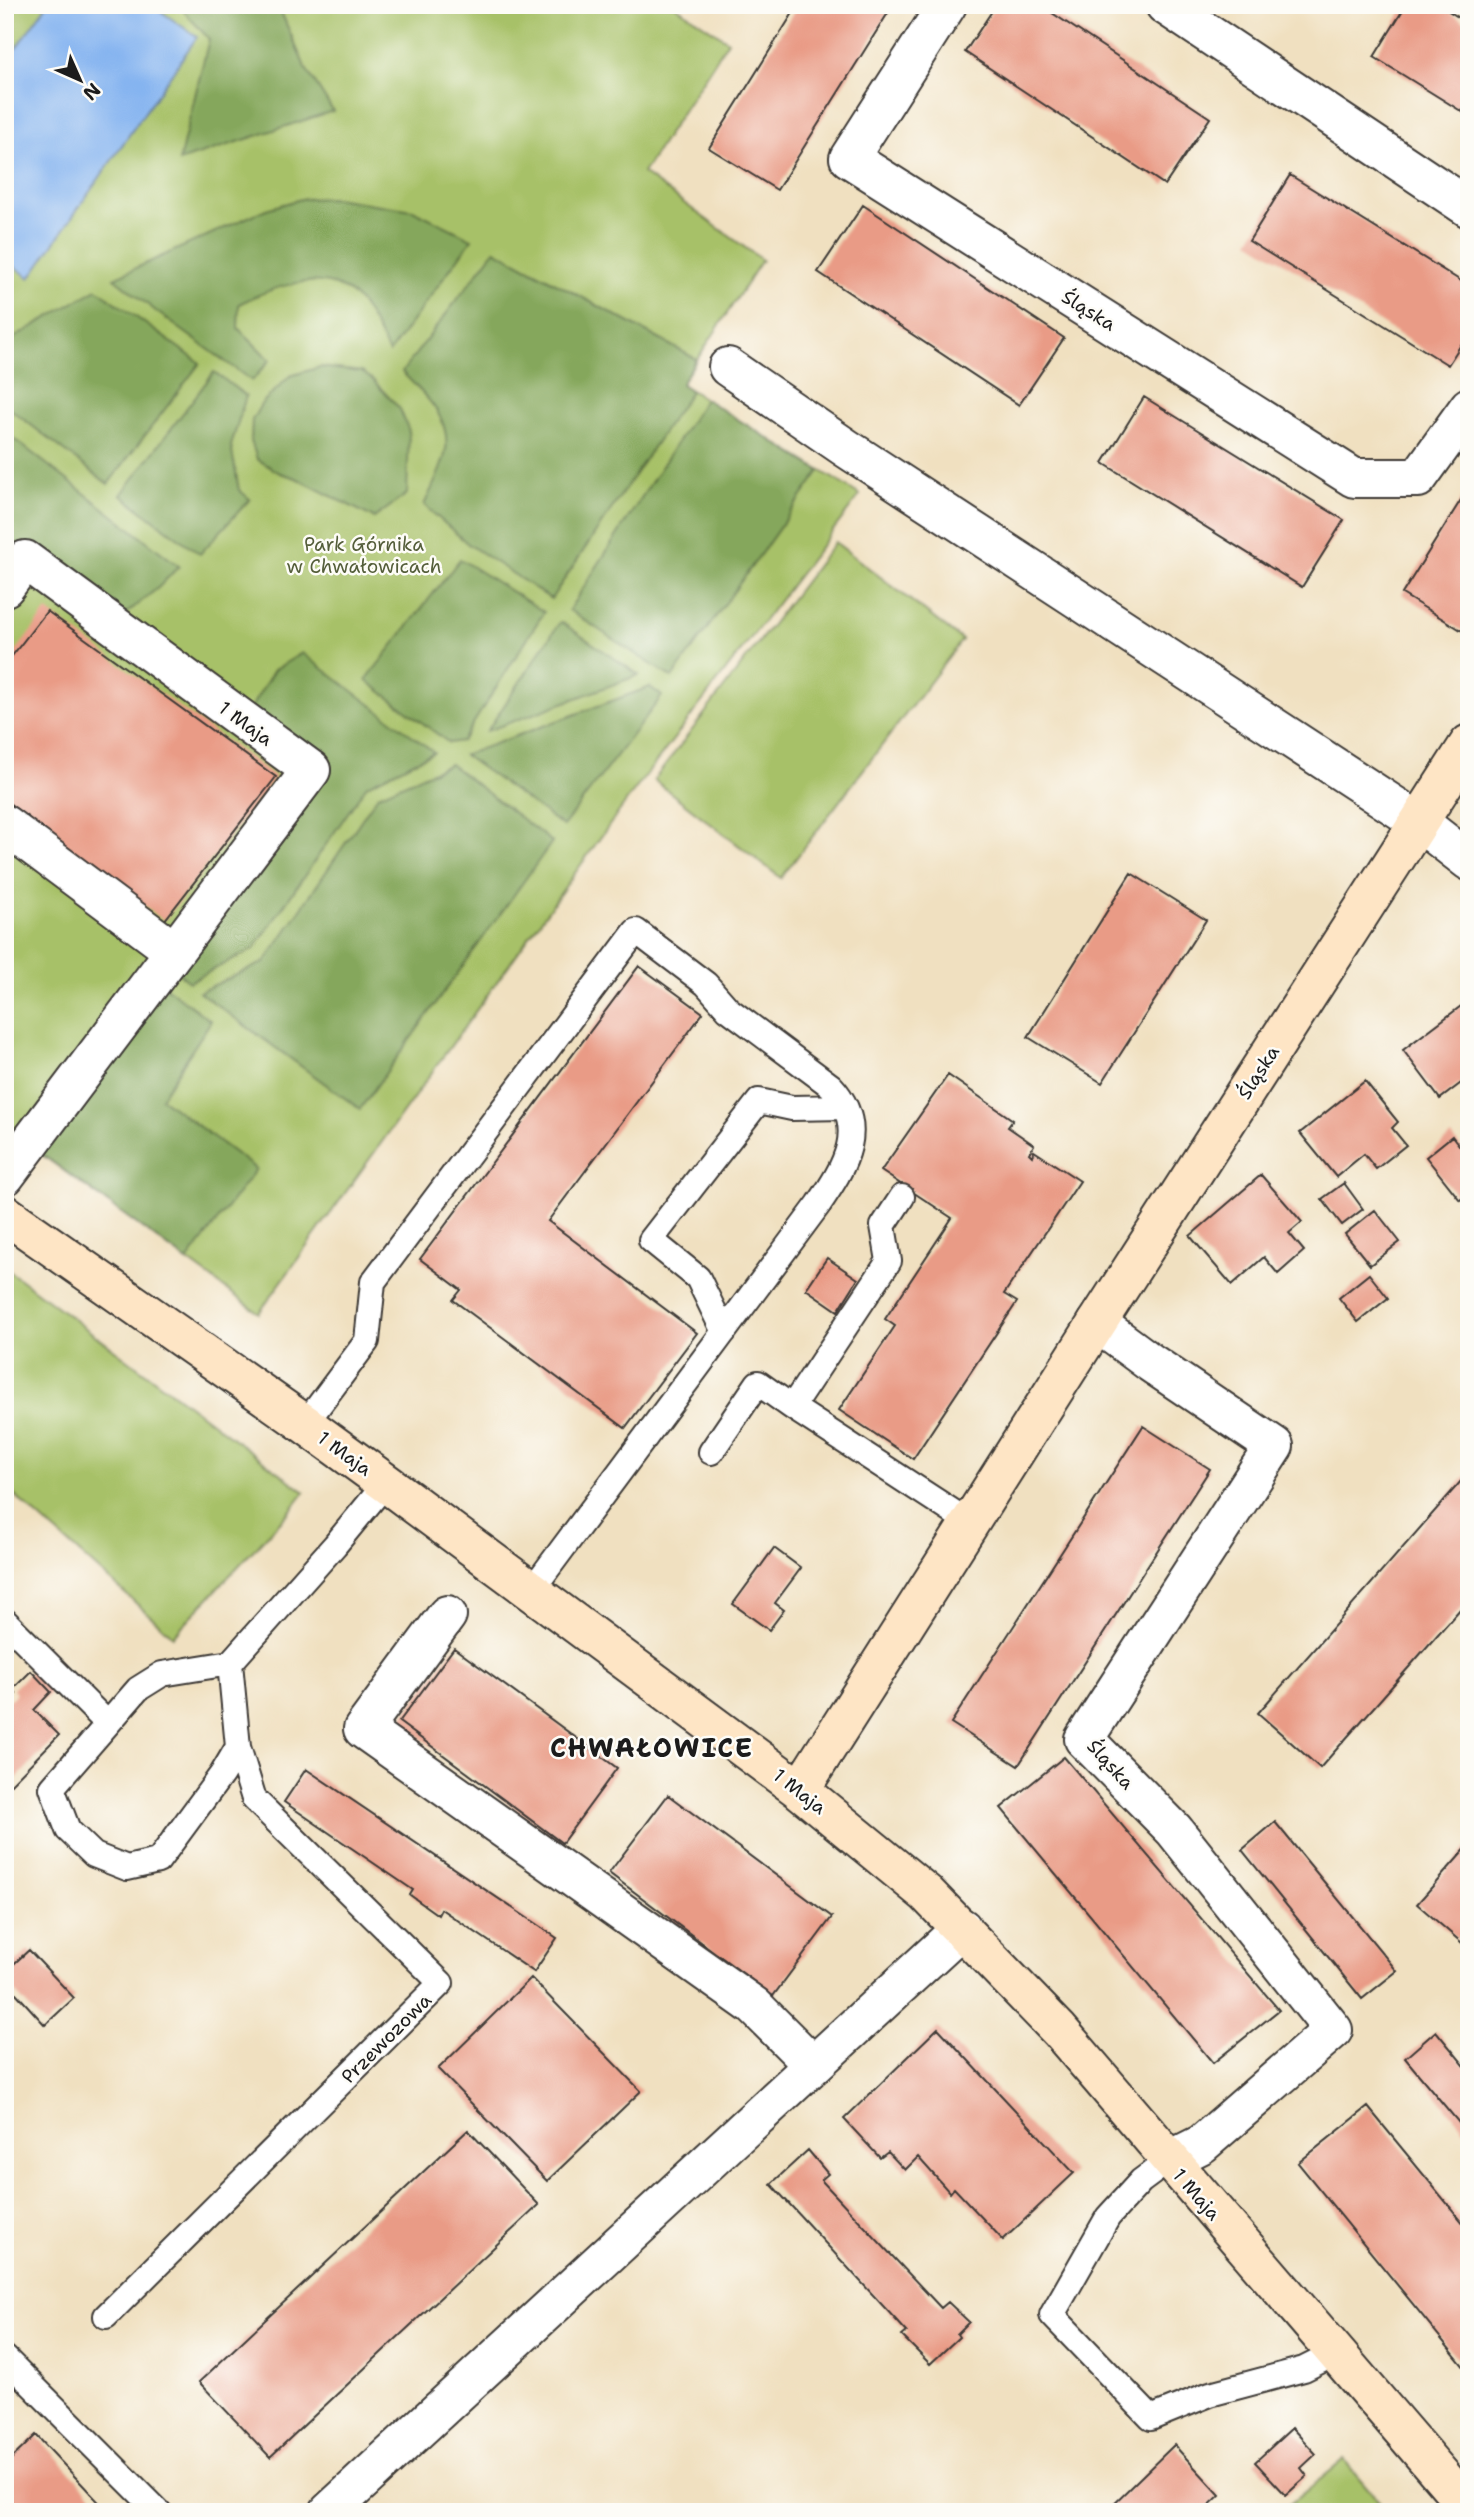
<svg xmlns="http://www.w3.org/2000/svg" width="1474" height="2517" font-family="'Shantell Sans',sans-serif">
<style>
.green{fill:#a7c167;stroke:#626e42;stroke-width:2}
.forest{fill:#85a75c;stroke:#50623c;stroke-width:2}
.water{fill:#85b4f0;stroke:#506886;stroke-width:2}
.building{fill:#e99b86}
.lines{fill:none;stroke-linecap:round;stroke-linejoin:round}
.lane-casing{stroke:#3c3935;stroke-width:28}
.street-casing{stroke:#3c3935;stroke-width:42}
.secondary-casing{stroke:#3c3935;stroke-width:42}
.lane{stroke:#fff;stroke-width:24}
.street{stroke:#fff;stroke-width:38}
.secondary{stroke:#fee5c5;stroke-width:38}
.labels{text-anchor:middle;stroke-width:5;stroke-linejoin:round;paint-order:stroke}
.street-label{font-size:19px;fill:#1c1c1c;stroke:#fdfcf7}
.park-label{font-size:19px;fill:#545e3a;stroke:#fdfcf7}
.district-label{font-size:26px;font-weight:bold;letter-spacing:2px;fill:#1c1c1c;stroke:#fdfcf7}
</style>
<rect width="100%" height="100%" fill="#fdfcf7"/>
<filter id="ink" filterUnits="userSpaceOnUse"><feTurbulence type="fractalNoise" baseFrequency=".0143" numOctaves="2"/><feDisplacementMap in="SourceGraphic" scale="14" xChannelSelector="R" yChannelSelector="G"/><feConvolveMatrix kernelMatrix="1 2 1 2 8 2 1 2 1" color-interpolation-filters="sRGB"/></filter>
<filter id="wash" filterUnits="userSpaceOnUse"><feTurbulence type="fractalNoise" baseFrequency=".00686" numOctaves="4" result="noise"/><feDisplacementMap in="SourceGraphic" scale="28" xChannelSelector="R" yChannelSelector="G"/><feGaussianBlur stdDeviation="1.57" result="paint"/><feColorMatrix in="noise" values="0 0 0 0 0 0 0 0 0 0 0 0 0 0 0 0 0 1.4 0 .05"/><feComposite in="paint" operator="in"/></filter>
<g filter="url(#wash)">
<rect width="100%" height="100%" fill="#f0e0c0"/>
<path class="green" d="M5 5H674L728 41 643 173 762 260 681 384 860 495 631 795 259 1313 5 1128Z
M835 542 962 640 781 878 654 780Z
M5 1268 305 1492 290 1511 173 1636 5 1487Z
M1344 2460 1388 2512H1280Z"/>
<path class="forest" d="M178 5H278L305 67 333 111 179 161 209 39Z
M334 198 413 210 472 239 389 353C381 338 373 320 363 306 332 264 277 285 239 304L238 328 270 360 252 381 157 312 114 278 266 209 301 199Z
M495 250 696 359 681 384 691 391 551 599 468 544 424 505C431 490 444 465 446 449 450 415 423 394 402 372Z
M97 289 200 363 108 484 5 405V343Z
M320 367 362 372 373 380 400 409 409 431 407 494 374 518 296 478 280 473 257 459 251 441 252 420 262 403 290 376Z
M214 372 246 396 231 446 239 490 250 499 200 554 121 495Z
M705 399 820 471 672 678 569 610Z
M5 432 179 566 159 587 123 616 5 571Z
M460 559 544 612 462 741 449 743 366 680Z
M561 622 639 675 487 731 560 622Z
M302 653 434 752 367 785 254 949 189 982 173 968 321 767 248 712 274 670Z
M650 687 662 696 563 826 464 755Z
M450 764 552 842 360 1109 199 992 265 962 378 795Z
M163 985 211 1021 161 1098 256 1169 187 1261 35 1149Z"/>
<path class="water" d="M47 5H152L197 37 30 278 5 260V63Z"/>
<g id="blocks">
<path class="building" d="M798 5H893L777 190 709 148Z
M996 5H1040L1210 118 1165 185 965 52Z
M1406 5H1439L1469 24V116L1374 57Z
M1290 175 1469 286V332L1448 365 1249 241Z
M863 205 1064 338 1019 405 818 272Z
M1144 397 1344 520 1302 587 1103 463Z
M1469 487V635L1402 594Z
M47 611 276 777 164 921 5 800V665Z
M1131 873 1206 920 1102 1083 1028 1037Z
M639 966 703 1013 548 1221 697 1333 625 1428 453 1300 461 1290 420 1259Z
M1469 1000V1077L1440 1099 1403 1050Z
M948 1075 1013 1120 1008 1127 1034 1145 1029 1153 1032 1156 1034 1151 1080 1181 1004 1294 1017 1302 913 1459 839 1410 895 1326 885 1319 952 1218 881 1171Z
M1365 1081 1398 1122 1392 1128 1406 1145 1376 1169 1364 1154 1336 1177 1300 1133Z
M1452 1136 1469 1158V1193L1460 1200 1426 1157Z
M1261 1175 1302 1222 1289 1233 1304 1251 1278 1274 1264 1257 1232 1285 1190 1236Z
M1344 1183 1363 1209 1342 1225 1322 1199Z
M1375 1210 1400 1242 1370 1265 1345 1234Z
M827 1258 858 1279 838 1311 806 1289Z
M1369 1274 1388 1298 1358 1322 1339 1298Z
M1143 1426 1210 1469 1018 1766 951 1723Z
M1469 1472V1599L1320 1768 1258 1713Z
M774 1548 801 1568 775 1603 784 1610 769 1630 733 1604Z
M454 1648 617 1768 562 1843 399 1722Z
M31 1671 51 1692 34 1710 59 1735 5 1790V1696L10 1700 16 1693 13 1689Z
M1064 1757 1279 2010 1213 2063 1001 1808Z
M306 1769 557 1938 534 1972 441 1909 438 1915 410 1895 413 1890 284 1802Z
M668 1795 832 1917 773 1996 609 1873Z
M1275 1822 1397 1971 1362 1999 1242 1850Z
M1469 1845V1949L1417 1904Z
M29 1950 74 1998 45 2025 5 1981V1972Z
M531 1978 641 2091 547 2181 438 2069Z
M938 2028 1074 2173 1003 2240 954 2188 950 2193 918 2157 905 2170 888 2152 880 2158 844 2119Z
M1436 2031 1469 2071V2135L1405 2058Z
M1368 2107 1469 2230V2373L1298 2163Z
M468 2130 539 2205 270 2457 199 2382Z
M808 2150 828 2174 821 2180 941 2308 948 2302 969 2322 957 2334 959 2337 930 2364 902 2336 907 2332 771 2184Z
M1292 2428 1316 2454 1301 2468 1307 2476 1286 2495 1255 2462Z
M36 2435 108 2512H21L5 2495V2465Z
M1174 2445 1220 2495 1202 2512H1105Z"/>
</g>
</g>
<g filter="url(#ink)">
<use href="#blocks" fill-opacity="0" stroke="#3c3935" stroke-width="2"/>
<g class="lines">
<g class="lane-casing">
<path id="lane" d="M902 1197 883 1226 889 1261 792 1407 970 1523
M724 1332 698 1278 651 1240 759 1101 792 1108 845 1107
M305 1424 367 1341 373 1282 636 931 706 984 728 1009 831 1086C869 1127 845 1166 819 1204L531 1591
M711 1452 758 1383 792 1407
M5 1621 107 1723
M238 1747 222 1774 158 1861 127 1868 94 1855 68 1830 52 1788 138 1689 162 1674 230 1663 335 1545 386 1483
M1168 2161 1141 2181 1108 2217 1052 2315 1151 2418 1210 2394 1304 2369 1336 2353
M106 2316 441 1983 254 1799 238 1747 230 1663
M5 2358 159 2512"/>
</g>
<g class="street-casing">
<path id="street" d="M947 5 849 158 1354 478H1418L1469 407
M1165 5 1469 208
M728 367 846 448 1419 822 1469 861
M5 587 25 560 311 770 5 1176
M5 825 174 951
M1097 1323 1151 1363 1274 1446 1084 1739 1174 1830 1333 2030 1202 2144 1168 2161
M447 1615 363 1729 754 2006 813 2065
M329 2512 962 1928"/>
</g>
<g class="secondary-casing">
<path id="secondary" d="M5 1214 305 1424 386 1483 800 1790 927 1894 1059 2030 1469 2508
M800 1790 1097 1323 1469 744"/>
</g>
<use href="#lane" class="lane"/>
<use href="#street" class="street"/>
<use href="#secondary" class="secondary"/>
</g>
</g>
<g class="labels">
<g class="street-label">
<text transform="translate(1089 310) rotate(32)" y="7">Śląska</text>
<text transform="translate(246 723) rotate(36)" y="7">1 Maja</text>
<text transform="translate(1258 1072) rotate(-57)" y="7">Śląska</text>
<text transform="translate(345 1453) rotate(36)" y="7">1 Maja</text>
<text transform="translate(1111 1764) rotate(48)" y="7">Śląska</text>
<text transform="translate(800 1791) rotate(38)" y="7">1 Maja</text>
<text transform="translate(386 2038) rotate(-45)" y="7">Przewozowa</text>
<text transform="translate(1197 2194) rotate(49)" y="7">1 Maja</text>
</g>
<g class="park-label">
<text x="364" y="551">Park Górnika<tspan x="364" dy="22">w Chwałowicach</tspan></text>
</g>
<g class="district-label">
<text x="652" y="1757">CHWAŁOWICE</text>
</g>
</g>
<rect width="1474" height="2517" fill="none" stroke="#fdfcf7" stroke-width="28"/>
<g transform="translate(80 80) rotate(135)" stroke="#fdfcf7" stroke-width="5" paint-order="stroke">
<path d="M0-5L12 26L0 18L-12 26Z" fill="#1c1c1c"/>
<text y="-10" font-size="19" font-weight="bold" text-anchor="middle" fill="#1c1c1c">N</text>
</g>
</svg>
